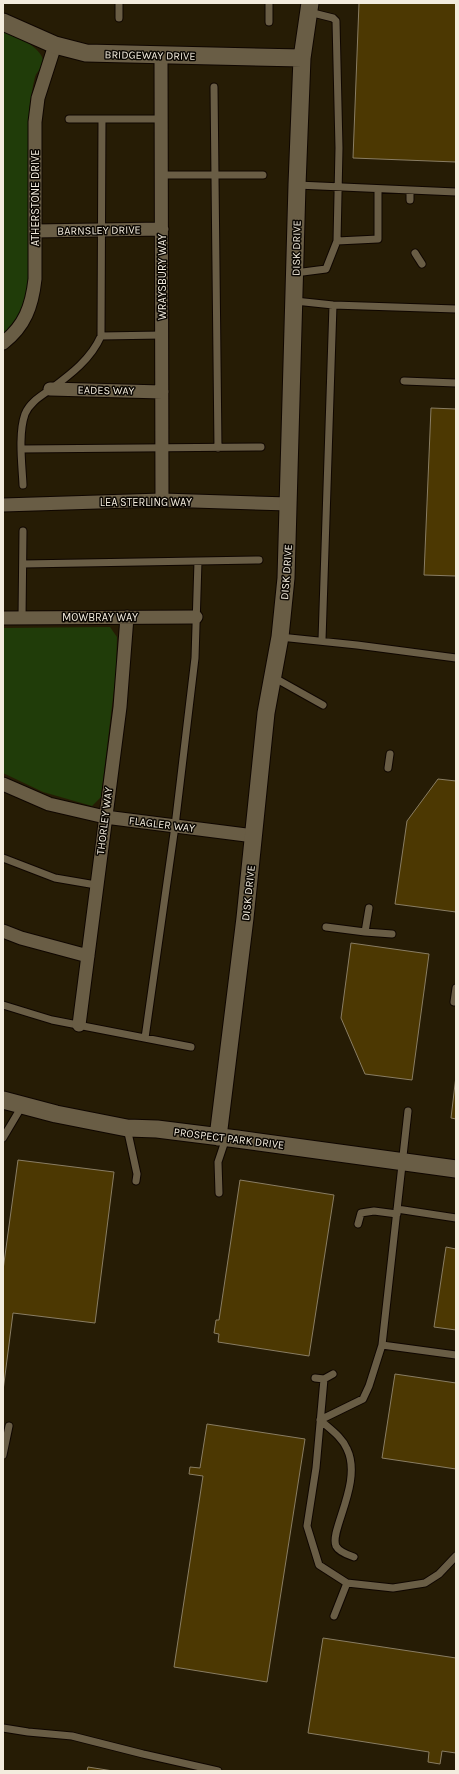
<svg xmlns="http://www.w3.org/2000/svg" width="459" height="1774" font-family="Karla,sans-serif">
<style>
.green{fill:#203c09}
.building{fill:#4c3802;stroke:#897d63}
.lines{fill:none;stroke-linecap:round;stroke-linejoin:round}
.service-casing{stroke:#0f0600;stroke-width:9}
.minor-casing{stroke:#0f0600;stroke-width:15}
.tertiary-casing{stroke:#0f0600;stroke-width:19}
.service{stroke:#695d45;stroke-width:7}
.minor{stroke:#695d45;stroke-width:13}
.tertiary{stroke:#695d45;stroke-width:17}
.labels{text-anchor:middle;stroke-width:3;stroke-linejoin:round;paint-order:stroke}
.street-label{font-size:11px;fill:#f3ecde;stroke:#0b0702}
</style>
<rect width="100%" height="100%" fill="#261c05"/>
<path class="green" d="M3 30C14 35 43 48 43 61 43 67 37 71 35 77 32 88 31 100 29 111L31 282C25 305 20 318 3 335Z
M110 627 117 637 116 673 101 797 92 806 43 792 3 773V628Z"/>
<path class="building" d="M359 3H456V162L353 158Z
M431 408 456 409V576L424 575Z
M438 779 456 781V912L395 904 407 821Z
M351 943 429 954 412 1080 365 1074 341 1018Z
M456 1076V1119L451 1118Z
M18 1160 114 1172 95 1323 13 1313 3 1391V1270Z
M240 1180 334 1195 309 1356 218 1342 219 1334 214 1333 216 1320H219Z
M446 1247 456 1249V1330L434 1327Z
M395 1374 456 1383V1469L382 1458Z
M207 1424 305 1439 267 1682 174 1667 203 1476 189 1474 190 1467 200 1468Z
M323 1638 456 1658V1753L442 1751 440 1764 428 1762 429 1752 308 1733Z
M88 1767 113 1771H87Z"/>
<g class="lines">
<g class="service-casing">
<path id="service" d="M269 3V22
M119 18V3
M214 87 218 448
M69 119H162
M162 175H263
M297 185 456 192
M410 190V200
M337 241 378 239V189
M415 253 422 264
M295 273 326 269 337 241 339 148 336 21 333 18 309 12
M295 301 333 305 456 309
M101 336 162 335
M404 381 456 383
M21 449 261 447
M23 485C22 464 18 434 25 414 30 402 41 396 51 389 71 374 91 359 101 336L102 119
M23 564 259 560
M22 618 23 531
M280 637 357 645 456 658
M322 640 333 305
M273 677 323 705
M388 768 390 754
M3 858 55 878 96 885
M326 927 365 932 392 934
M365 932 369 908
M456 988 454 1002H456
M3 1005 52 1020 191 1047
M145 1038 175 826 195 658 198 561
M127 1128 137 1174 136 1181
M3 1138 22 1106
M219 1193 218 1162 226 1138
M397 1209 456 1218
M358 1224 361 1213 374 1211 397 1214
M382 1345 456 1355
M315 1378 324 1379 333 1374
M324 1379 316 1468 307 1526 319 1565 347 1583
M320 1420 363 1399 369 1386 382 1345 408 1111
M320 1420C330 1429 342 1437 347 1449 363 1482 329 1531 336 1546 339 1552 348 1555 354 1557
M3 1455 9 1426
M334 1616 347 1583 393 1588 425 1583 439 1574 456 1556
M3 1728 28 1732 72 1736 143 1754 218 1771"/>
</g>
<g class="minor-casing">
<path id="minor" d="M161 54 162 500
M35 231 162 229
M3 343C25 326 32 306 35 279V122L38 98 55 45
M50 389 162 392
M3 505 162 500 289 504
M3 618 196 617
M3 784 49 804 105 817 254 836
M3 931 21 938 88 956
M79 1025 120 707 127 617"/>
</g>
<g class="tertiary-casing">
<path id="tertiary" d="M3 22 55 45 86 53 302 58
M3 1100 56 1114 127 1128 157 1129 237 1139 456 1169
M218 1137 245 918 266 713 280 637 286 578 297 185 302 58 310 3"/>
</g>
<use href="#service" class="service"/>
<use href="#minor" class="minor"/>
<use href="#tertiary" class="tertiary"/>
</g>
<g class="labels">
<g class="street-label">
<text transform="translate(150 55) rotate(1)" y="4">BRIDGEWAY DRIVE</text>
<text transform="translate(35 198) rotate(-90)" y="4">ATHERSTONE DRIVE</text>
<text transform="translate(99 230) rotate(-1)" y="4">BARNSLEY DRIVE</text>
<text transform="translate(296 248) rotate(-89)" y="4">DISK DRIVE</text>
<text transform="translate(162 277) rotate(-90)" y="4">WRAYSBURY WAY</text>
<text transform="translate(106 390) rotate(1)" y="4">EADES WAY</text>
<text x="146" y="506">LEA STERLING WAY</text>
<text transform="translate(286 572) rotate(-86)" y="4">DISK DRIVE</text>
<text x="100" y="621">MOWBRAY WAY</text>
<text transform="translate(104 821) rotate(-83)" y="4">THORLEY WAY</text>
<text transform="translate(162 824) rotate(7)" y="4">FLAGLER WAY</text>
<text transform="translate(248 893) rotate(-84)" y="4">DISK DRIVE</text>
<text transform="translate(229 1138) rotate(7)" y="4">PROSPECT PARK DRIVE</text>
</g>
</g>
<rect width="459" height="1774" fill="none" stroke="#f3ecde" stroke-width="8"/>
</svg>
